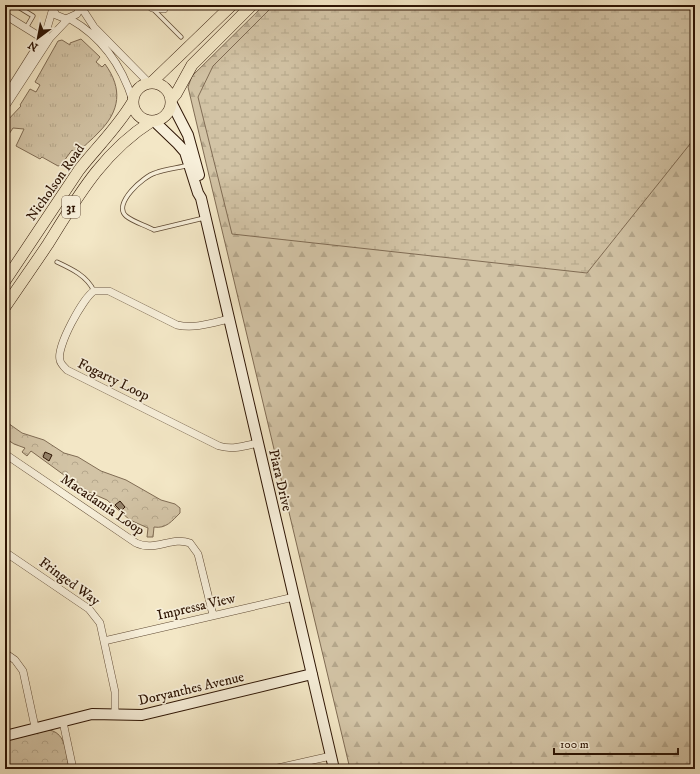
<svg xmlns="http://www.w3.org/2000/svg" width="700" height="774" font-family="'IM FELL DW Pica',serif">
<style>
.grass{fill:url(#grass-tufts);stroke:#806c54}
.forest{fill:url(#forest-firs);stroke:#806c54}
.wetland{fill:url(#wetland-marsh);stroke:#806c54}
.park{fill:url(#park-crowns);stroke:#806c54}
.building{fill:#948269;stroke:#2e1504}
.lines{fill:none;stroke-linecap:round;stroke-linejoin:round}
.lane-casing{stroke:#5f4a34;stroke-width:5}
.street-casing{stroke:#5f4a34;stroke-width:8}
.secondary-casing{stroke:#2e1504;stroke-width:12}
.primary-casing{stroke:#2e1504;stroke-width:12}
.lane{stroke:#f7efda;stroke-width:3.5}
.street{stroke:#f7efda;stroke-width:7}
.secondary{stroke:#f7efda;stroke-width:10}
.primary{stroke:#f3e7c6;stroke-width:11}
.labels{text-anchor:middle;stroke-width:3.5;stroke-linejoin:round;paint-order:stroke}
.shield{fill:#f7efda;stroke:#6a5644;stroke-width:1}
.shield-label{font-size:13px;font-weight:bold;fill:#2e1504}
.street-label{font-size:14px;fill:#2e1504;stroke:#f7efda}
</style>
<defs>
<pattern id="grass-tufts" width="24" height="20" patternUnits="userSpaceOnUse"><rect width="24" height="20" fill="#d2c3a5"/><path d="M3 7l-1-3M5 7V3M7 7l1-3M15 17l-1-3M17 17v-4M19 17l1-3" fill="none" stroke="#b5a78c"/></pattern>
<pattern id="forest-firs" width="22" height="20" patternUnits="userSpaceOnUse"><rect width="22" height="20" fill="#d2c3a5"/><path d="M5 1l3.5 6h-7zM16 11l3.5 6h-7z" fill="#b5a78c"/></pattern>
<pattern id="wetland-marsh" width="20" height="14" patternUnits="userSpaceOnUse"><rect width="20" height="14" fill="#d2c3a5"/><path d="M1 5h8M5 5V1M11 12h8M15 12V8" fill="none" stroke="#b5a78c"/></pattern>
<pattern id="park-crowns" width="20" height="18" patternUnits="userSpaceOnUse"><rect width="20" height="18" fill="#d2c3a5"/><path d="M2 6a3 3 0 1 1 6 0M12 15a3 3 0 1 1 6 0" fill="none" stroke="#b5a78c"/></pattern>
</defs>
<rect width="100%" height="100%" fill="#f3e7c6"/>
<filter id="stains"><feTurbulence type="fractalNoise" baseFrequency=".005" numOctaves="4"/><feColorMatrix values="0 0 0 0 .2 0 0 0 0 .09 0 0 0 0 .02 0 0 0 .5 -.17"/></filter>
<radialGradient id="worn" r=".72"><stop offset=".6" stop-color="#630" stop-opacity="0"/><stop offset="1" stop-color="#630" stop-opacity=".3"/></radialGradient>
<path class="grass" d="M81 39 100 57 96 62 102 67 105 64C123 89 120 111 99 132 92 140 83 146 77 154L72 150 61 165 58 166 42 157 40 159 16 146 24 129 13 128 5 140V126L8 124 6 122 21 106 20 105 30 89 36 92 40 85 35 82 58 41 62 40 70 45V43Z"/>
<path class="forest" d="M264 5H695V769H350L188 87 192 76Z"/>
<path class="wetland" d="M274 5H695V133L690 144 587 273 232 234 198 97 213 66Z"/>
<path class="park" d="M5 421 22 433 44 440 64 453 78 457 101 471 126 480 161 500 175 504 180 508V513C172 521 166 529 154 527L153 537H147L148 528 130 520 107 500 84 490 82 493 73 487 75 483 31 451 27 456 22 452 25 448 14 444 5 438Z
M49 730C67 733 66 755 69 769H5V741Z"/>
<path class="building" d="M45 452 52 455 49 461 43 457Z
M120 501 125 507 121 511 115 505Z"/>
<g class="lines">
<g class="lane-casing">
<path id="lane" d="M15 5 33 16 26 28
M126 5 127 6
M153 9 181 37
M189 165C178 168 166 169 155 173 144 176 112 204 126 216 133 222 145 225 154 230L204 218
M57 262C72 269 87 276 94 291"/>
</g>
<g class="street-casing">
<path id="street" d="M149 5 152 8 164 9
M52 7 56 15 66 19 77 14 81 6
M81 7 94 27 149 83
M5 15 42 38
M70 19C102 37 122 66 133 101
M5 97 46 32 53 8
M5 107 50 38 68 19
M229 319C212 323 194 329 177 325L109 291H94C83 298 56 347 60 360 60 363 65 368 67 370L219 446C233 450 244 446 258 443
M5 454 136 543C155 552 172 536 190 543L198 554 213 615
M5 552 89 609 100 623 115 692V713
M104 641 294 597
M5 653 15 660 23 671 35 727
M63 722 73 769
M273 769 331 756"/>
</g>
<g class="secondary-casing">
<path id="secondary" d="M171 102 188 135 199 175
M154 121 178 144 185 152 198 193 201 198 334 769
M5 736 92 714 142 715 312 674"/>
</g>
<g class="primary-casing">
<path id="primary" d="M133 102a19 19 0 1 1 38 0a19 19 0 1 1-38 0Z
M151 83 232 5
M171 100 176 94 192 65 252 5
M5 281 79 170C97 147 117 128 132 103
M5 307C19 286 34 265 48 244 78 196 103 152 152 121"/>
</g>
<use href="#lane" class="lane"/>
<use href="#street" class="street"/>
<use href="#secondary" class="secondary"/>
<use href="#primary" class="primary"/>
</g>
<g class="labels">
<rect class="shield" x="62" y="196" width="18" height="22" rx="3"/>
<g class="shield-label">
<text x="71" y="212">31</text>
</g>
<g class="street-label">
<text transform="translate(55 182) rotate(-55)" y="5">Nicholson Road</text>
<text transform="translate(114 379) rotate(26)" y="5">Fogarty Loop</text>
<text transform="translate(281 480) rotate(77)" y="5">Piara Drive</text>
<text transform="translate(103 504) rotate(34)" y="5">Macadamia Loop</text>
<text transform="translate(70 581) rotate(36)" y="5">Fringed Way</text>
<text transform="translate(196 606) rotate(-13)" y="5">Impressa View</text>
<text transform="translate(191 688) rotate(-13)" y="5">Doryanthes Avenue</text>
</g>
</g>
<rect width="700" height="774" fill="none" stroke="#f3e7c6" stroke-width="20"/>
<rect x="6" y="6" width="688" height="762" fill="none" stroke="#2e1504" stroke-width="2"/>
<rect x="10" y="10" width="680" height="754" fill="none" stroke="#2e1504"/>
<g transform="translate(38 38) rotate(212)" stroke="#f7efda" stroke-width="3" paint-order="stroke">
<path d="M0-3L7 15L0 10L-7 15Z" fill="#2e1504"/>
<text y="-6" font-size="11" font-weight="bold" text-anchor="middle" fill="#2e1504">N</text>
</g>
<path d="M554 748v6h124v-6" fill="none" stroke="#2e1504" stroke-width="2"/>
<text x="560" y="748" font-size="12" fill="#2e1504" stroke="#f7efda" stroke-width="3" paint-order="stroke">100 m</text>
<rect width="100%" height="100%" filter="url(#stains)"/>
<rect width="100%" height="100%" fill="url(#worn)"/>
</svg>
